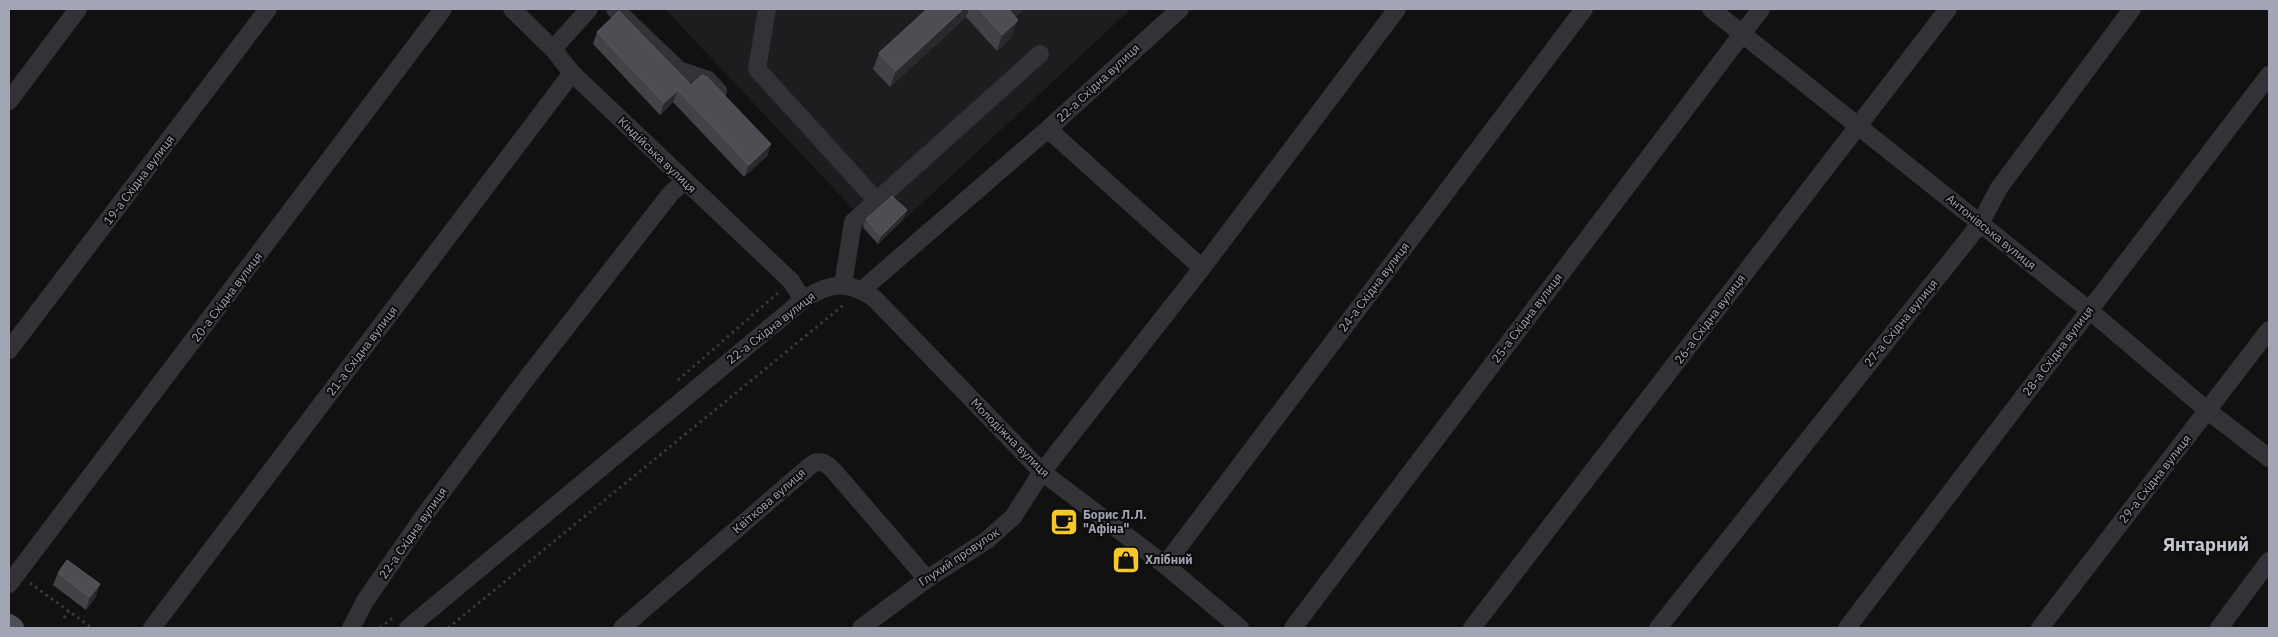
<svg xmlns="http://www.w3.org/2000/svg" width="2278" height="637" font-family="'IBM Plex Sans',sans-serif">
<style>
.built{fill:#1d1d1f}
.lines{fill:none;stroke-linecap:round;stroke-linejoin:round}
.path{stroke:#38393e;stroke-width:3;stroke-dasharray:2.5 4;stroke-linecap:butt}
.minor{stroke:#323237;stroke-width:18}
.major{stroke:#4e4f56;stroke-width:22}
.wall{fill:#424247}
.shaded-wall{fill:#2a2a2d}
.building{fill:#4d4d53;stroke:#5a5b62}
.labels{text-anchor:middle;stroke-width:4;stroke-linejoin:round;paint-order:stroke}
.street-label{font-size:12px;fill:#a2a5b3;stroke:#0c0c0d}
.poi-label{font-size:12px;font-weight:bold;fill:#a2a5b3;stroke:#0c0c0d;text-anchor:start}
.district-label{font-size:18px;font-weight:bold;fill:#c3c5cf;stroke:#0c0c0d}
</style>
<rect width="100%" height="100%" fill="#111112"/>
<path class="built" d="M665 9H1131L878 244 860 226 853 209Z"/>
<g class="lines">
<path class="path" d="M678 380 779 292
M30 583 92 628
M64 618 69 611
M380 628 395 616
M448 628 846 303"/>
<path class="minor" d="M512 9 553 49 572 73 791 281 803 300
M615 9 679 70 708 80 718 91
M767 9 757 69 877 201
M1711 9 2089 310 2208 411 2269 458
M553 49 589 9
M9 101 78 9
M1048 129 1202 268
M843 285 853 222 1040 54
M862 290 1048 129 1180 9
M9 350 268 9
M1165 565 1584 9
M9 584 443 9
M152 628 572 73
M351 628 365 601 424 516 523 383 671 193 684 182
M408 628 803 300C830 282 848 280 875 299L1042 472 1165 565 1240 628
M622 628 811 465C820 459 826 463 833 470L927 579
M861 628 927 579 987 540 1013 517 1042 472 1202 268 1397 9
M1293 628 1761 9
M1472 628 1948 9
M1658 628 1980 224 1999 188 2132 9
M1847 628 2269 75
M2040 628 2269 330
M2219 628 2269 561"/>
<path class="major" d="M9 625 13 628"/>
</g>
<path class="wall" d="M927 9H1024L1015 17 1012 36 997 51 966 17 890 87 873 69 879 53Z
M597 32 691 85 771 144 767 156 744 177 673 102 660 115 593 44Z
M907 210 903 219 878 244 863 227 866 219Z
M58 573 96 597 86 610 53 585Z"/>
<path class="shaded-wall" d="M963 9H969L966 17 890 87 896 71Z
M1012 9H1024L1004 27 1010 11Z
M1018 20 1012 36 997 51 1002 35Z
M678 90 673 102 660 115 664 103Z
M771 144 767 156 744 177 749 165Z
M907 210 903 219 878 244 881 236Z
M100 584 96 597 86 610 90 597Z"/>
<path class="building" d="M927 9H963L896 71 879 53Z
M979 9H1012L1010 11 1018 20 1002 35Z
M619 11 691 85 702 75 707 77 771 144 749 165 678 90 664 103 597 32Z
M892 196 907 210 881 236 866 219Z
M67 560 100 584 90 597 58 573Z"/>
<defs>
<g id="cafe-square" transform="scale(1.4375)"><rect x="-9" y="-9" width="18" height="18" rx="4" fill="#f6c825" stroke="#0c0c0d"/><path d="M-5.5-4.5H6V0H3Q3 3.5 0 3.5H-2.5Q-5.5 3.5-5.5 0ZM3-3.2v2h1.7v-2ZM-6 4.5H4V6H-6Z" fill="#111"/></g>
<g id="shop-square" transform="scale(1.4375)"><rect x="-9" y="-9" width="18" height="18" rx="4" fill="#f6c825" stroke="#0c0c0d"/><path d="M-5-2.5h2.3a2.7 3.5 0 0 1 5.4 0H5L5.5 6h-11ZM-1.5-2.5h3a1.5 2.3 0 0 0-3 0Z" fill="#111"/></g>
</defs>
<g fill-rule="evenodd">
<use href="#cafe-square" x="1064" y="522"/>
<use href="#shop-square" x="1126" y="560"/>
</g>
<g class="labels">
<g class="street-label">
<text transform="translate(1098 83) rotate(-43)" y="4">22-а Східна вулиця</text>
<text transform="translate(657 155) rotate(44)" y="4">Кіндійська вулиця</text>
<text transform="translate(139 180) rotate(-53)" y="4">19-а Східна вулиця</text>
<text transform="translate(1991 232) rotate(39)" y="4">Антонівська вулиця</text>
<text transform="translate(1374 287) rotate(-53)" y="4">24-а Східна вулиця</text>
<text transform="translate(227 297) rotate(-53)" y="4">20-а Східна вулиця</text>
<text transform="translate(1527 318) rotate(-53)" y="4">25-а Східна вулиця</text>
<text transform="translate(1710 319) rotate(-53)" y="4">26-а Східна вулиця</text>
<text transform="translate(1901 323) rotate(-51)" y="4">27-а Східна вулиця</text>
<text transform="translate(771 328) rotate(-38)" y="4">22-а Східна вулиця</text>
<text transform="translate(362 351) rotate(-53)" y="4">21-а Східна вулиця</text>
<text transform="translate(2058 351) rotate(-53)" y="4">28-а Східна вулиця</text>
<text transform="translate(1010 438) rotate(45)" y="4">Молодіжна вулиця</text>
<text transform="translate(2155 479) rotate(-52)" y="4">29-а Східна вулиця</text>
<text transform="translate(769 501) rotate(-41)" y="4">Квіткова вулиця</text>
<text transform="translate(413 533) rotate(-55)" y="4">22-а Східна вулиця</text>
<text transform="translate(959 557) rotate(-34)" y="4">Глухий провулок</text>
</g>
<g class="poi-label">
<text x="1083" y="519">Борис Л.Л.<tspan x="1083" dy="14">"Афіна"</tspan></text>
<text x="1145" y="564">Хлібний</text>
</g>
<g class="district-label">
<text x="2206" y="551">Янтарний</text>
</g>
</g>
<rect width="2278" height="637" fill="none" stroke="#a2a5b3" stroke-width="20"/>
</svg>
